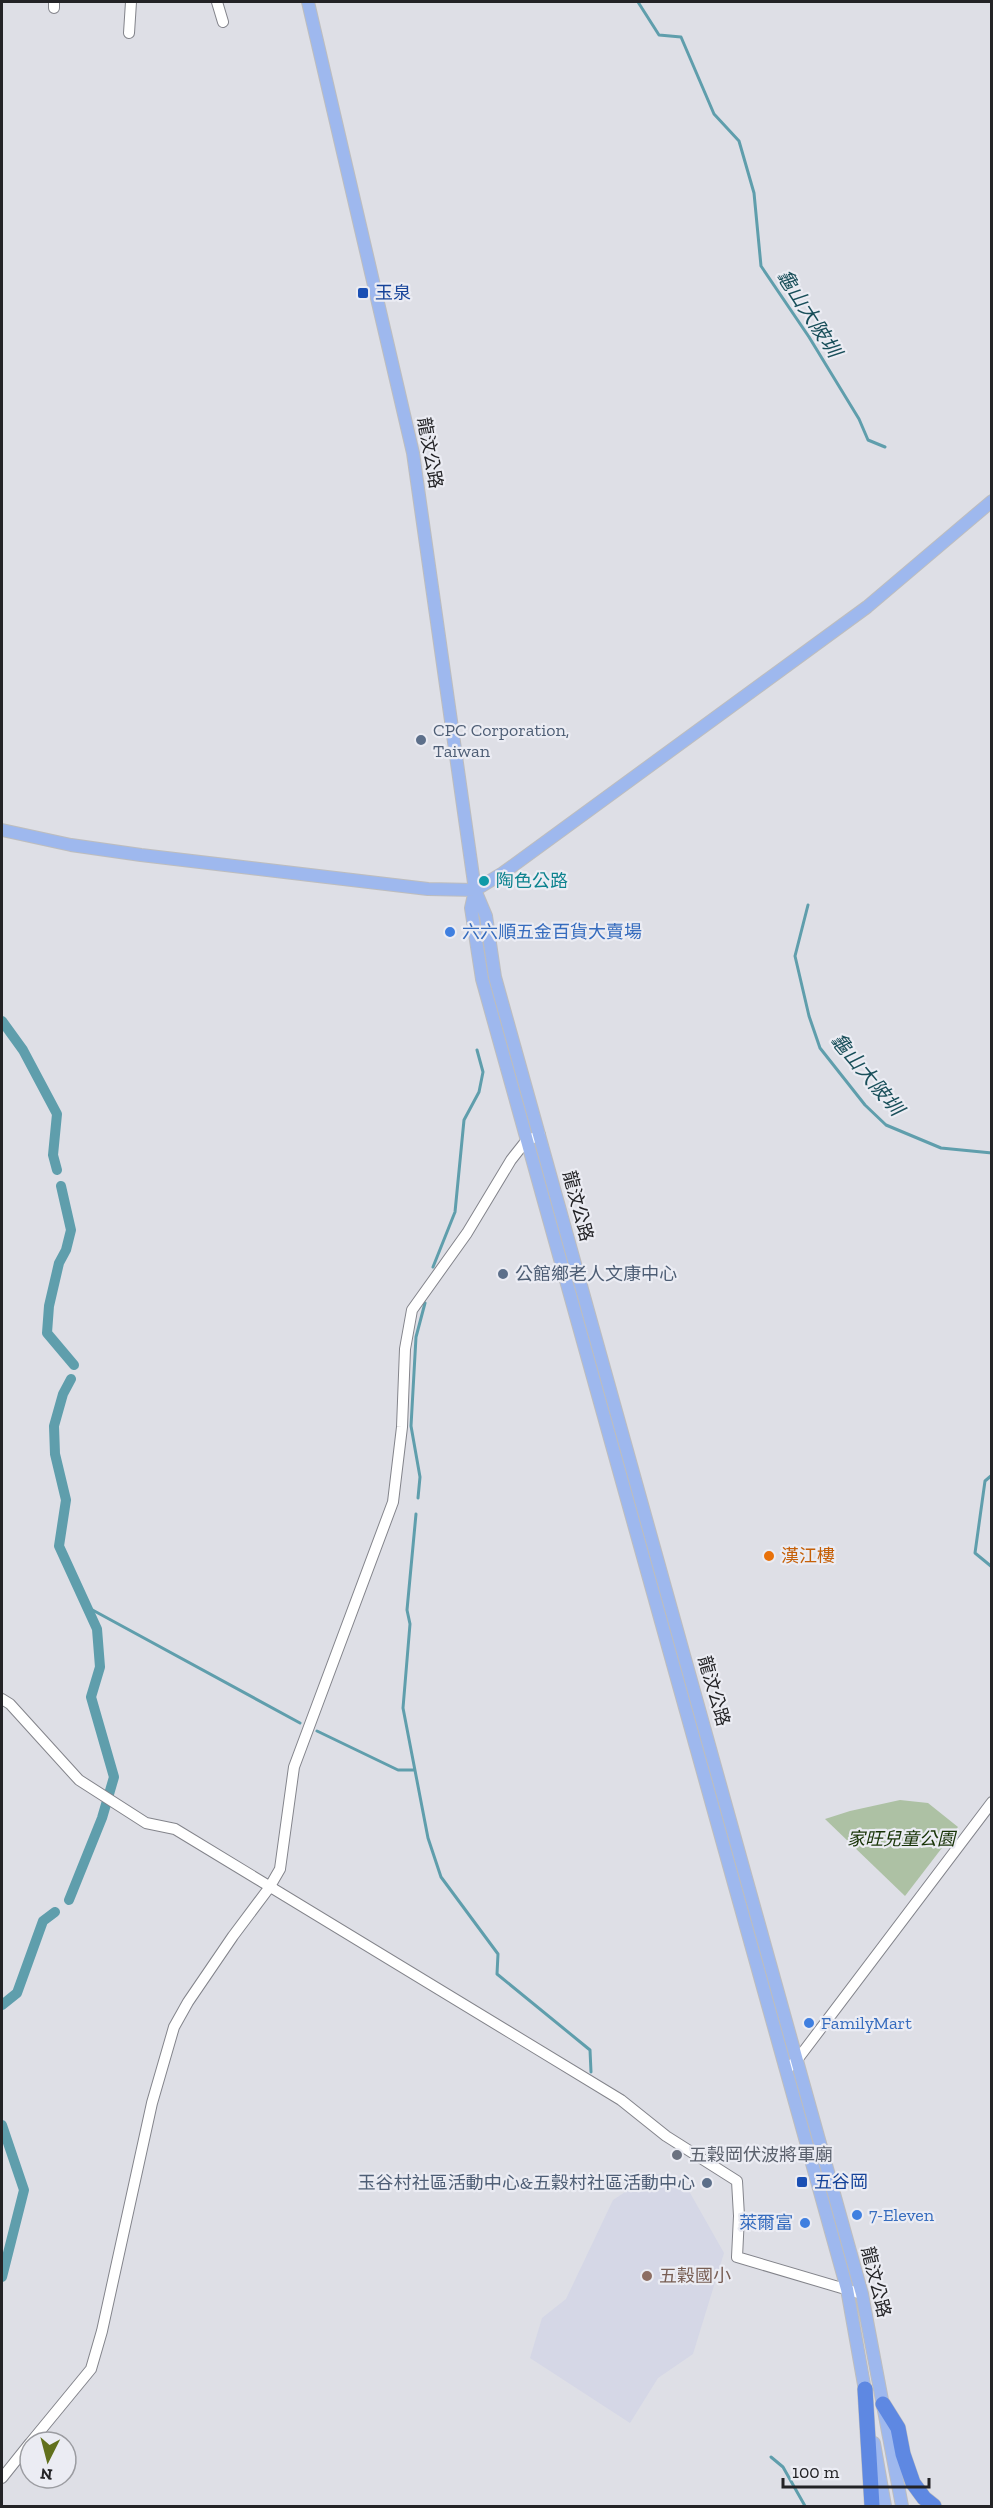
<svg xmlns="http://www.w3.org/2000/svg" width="993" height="2508" font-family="'Zilla Slab','Noto Sans TC',serif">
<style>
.built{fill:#d5d7e6}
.green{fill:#adc1a4}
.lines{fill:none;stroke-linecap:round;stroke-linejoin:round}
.stream{stroke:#5f9eac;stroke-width:3}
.canal{stroke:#5f9eac;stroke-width:10}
.minor-casing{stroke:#83848b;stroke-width:12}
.major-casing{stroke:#bdbdbe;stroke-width:14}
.highway-casing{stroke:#bdbdbe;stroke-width:16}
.minor{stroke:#fff;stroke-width:10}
.major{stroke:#9eb8ee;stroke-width:12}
.highway{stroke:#5e88e2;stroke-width:15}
.transit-dot{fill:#1a4fb4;stroke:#ebecf3;stroke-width:2}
.service-dot{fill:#5c6f8a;stroke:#ebecf3;stroke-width:2}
.culture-dot{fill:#0f9aa8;stroke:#ebecf3;stroke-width:2}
.shop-dot{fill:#3f7fe0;stroke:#ebecf3;stroke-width:2}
.food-dot{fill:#e8710a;stroke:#ebecf3;stroke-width:2}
.worship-dot{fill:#6b7280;stroke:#ebecf3;stroke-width:2}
.education-dot{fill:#8d6e63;stroke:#ebecf3;stroke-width:2}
.labels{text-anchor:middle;stroke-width:4.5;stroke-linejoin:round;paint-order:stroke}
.transit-label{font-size:18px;fill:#164399;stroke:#ebecf3;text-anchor:start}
.street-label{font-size:18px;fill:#232326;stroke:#ebecf3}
.service-label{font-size:18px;fill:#4e5e75;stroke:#ebecf3;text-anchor:start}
.culture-label{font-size:18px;fill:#0d838f;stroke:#ebecf3;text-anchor:start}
.shop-label{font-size:18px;fill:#366cbe;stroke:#ebecf3;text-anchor:start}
.food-label{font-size:18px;fill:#c56008;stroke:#ebecf3;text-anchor:start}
.park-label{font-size:18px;font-style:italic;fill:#173306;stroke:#ebecf3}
.worship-label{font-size:18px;fill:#5b616d;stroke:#ebecf3;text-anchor:start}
.education-label{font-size:18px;fill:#785e54;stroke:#ebecf3;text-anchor:start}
.water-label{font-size:20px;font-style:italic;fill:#194f5a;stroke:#ebecf3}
</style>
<rect width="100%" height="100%" fill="#dedfe6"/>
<path class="built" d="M654 2173 685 2184 724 2253 693 2354 658 2378 630 2423 530 2358 542 2318 566 2299 613 2200Z"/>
<path class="green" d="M900 1800 928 1803 958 1827 905 1896 825 1819 850 1811Z"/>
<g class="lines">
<path class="stream" d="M638 2 659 35 681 37 714 114 739 141 754 193 761 266 809 337 859 419 868 440 885 447
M808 905 795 956 809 1016 820 1048 865 1105 886 1125 941 1148 992 1153
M433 1267 455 1212 464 1120 479 1092 483 1072 477 1050
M992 1475 985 1481 975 1553 992 1567
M418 1498 420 1477 411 1426 416 1337 425 1303
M416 1514 407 1610 410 1624 403 1708 428 1838 441 1877 498 1954 497 1974 590 2050 591 2072
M87 1607 300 1723
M317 1731 398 1770H414
M771 2457 783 2467 805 2506"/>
<path class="canal" d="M2 1021 23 1050 57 1114 53 1155 57 1170
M61 1186 71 1230 66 1250 59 1263 49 1306 47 1333 74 1365
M69 1900 102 1818 114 1777 91 1697 100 1667 97 1629 59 1546 66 1500 55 1454 54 1426 63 1394 71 1379
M2 2005 17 1993 43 1921 55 1912
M2 2125 24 2190 2 2277"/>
<g class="minor-casing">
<path id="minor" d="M217 2 223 22
M54 8V2
M129 33 131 2
M2 1699 10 1704 79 1780 146 1823 175 1829 621 2100 666 2136 737 2181 739 2216 737 2257 862 2294
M787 2069 797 2060 992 1802
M31 2442 91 2369 102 2331 152 2103 174 2027 188 2002 233 1936 269 1888 280 1869 294 1767 393 1502 402 1427 405 1349 412 1310 467 1233 511 1160 526 1141 540 1135
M2 2478 30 2443"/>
</g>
<g class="major-casing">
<path id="major" d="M308 2 413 453 475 890 486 916 495 977 514 1045 862 2294 902 2506
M2 830 71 845 141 855 428 889 475 890 503 873 867 607 992 501
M475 890 471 908 482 979 847 2289 866 2396
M874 2443 885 2506"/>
</g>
<g class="highway-casing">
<path id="highway" d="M865 2389 872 2506
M883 2404 898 2428 903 2454 913 2483 924 2498 934 2506"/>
</g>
<use href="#minor" class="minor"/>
<use href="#major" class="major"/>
<use href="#highway" class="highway"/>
</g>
<g class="transit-dot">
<rect x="357" y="287" width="12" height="12" rx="3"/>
<rect x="796" y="2176" width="12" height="12" rx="3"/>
</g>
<g class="service-dot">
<circle cx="421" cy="740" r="6"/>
<circle cx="503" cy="1274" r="6"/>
<circle cx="707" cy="2183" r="6"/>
</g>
<circle class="culture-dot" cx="484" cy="881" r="6"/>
<g class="shop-dot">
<circle cx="450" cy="932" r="6"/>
<circle cx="809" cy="2023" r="6"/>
<circle cx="857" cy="2215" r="6"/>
<circle cx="805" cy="2223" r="6"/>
</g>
<circle class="food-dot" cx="769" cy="1556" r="6"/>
<circle class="worship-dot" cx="677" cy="2155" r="6"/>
<circle class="education-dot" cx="647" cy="2276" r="6"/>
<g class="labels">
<g class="transit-label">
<text x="375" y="299">玉泉</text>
<text x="814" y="2188">五谷岡</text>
</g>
<g class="street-label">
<text transform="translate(430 453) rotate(80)" y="6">龍汶公路</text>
<text transform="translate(578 1206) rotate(75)" y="6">龍汶公路</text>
<text transform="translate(714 1691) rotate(74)" y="6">龍汶公路</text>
<text transform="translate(876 2282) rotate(76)" y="6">龍汶公路</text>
</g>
<g class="service-label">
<text x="433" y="736">CPC Corporation,<tspan x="433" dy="21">Taiwan</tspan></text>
<text x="515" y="1280">公館鄉老人文康中心</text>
<text x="695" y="2189" text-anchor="end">玉谷村社區活動中心&amp;五穀村社區活動中心</text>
</g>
<g class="culture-label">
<text x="496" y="887">陶色公路</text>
</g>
<g class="shop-label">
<text x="462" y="938">六六順五金百貨大賣場</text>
<text x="821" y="2029">FamilyMart</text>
<text x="869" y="2221">7-Eleven</text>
<text x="793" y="2229" text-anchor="end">萊爾富</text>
</g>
<g class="food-label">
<text x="781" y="1562">漢江樓</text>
</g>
<g class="park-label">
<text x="901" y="1845">家旺兒童公園</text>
</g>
<g class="worship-label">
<text x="689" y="2161">五穀岡伏波將軍廟</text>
</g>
<g class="education-label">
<text x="659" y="2282">五穀國小</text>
</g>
<g class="water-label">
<text transform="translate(809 313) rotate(57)" y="7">龜山大陂圳</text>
<text transform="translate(867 1074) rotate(50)" y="7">龜山大陂圳</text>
</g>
</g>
<rect width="993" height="2508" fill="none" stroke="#232326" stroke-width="6"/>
<g transform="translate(48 2460) rotate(186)"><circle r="28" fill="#ebecf3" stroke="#9b9ca1" stroke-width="1.5"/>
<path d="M0-4.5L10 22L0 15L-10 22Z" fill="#61701c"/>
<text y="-9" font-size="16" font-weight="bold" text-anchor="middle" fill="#232326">N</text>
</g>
<path d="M783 2478v9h146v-9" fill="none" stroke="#232326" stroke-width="3"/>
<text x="792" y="2478" font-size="18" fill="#232326" stroke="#ebecf3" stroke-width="4.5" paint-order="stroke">100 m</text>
</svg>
